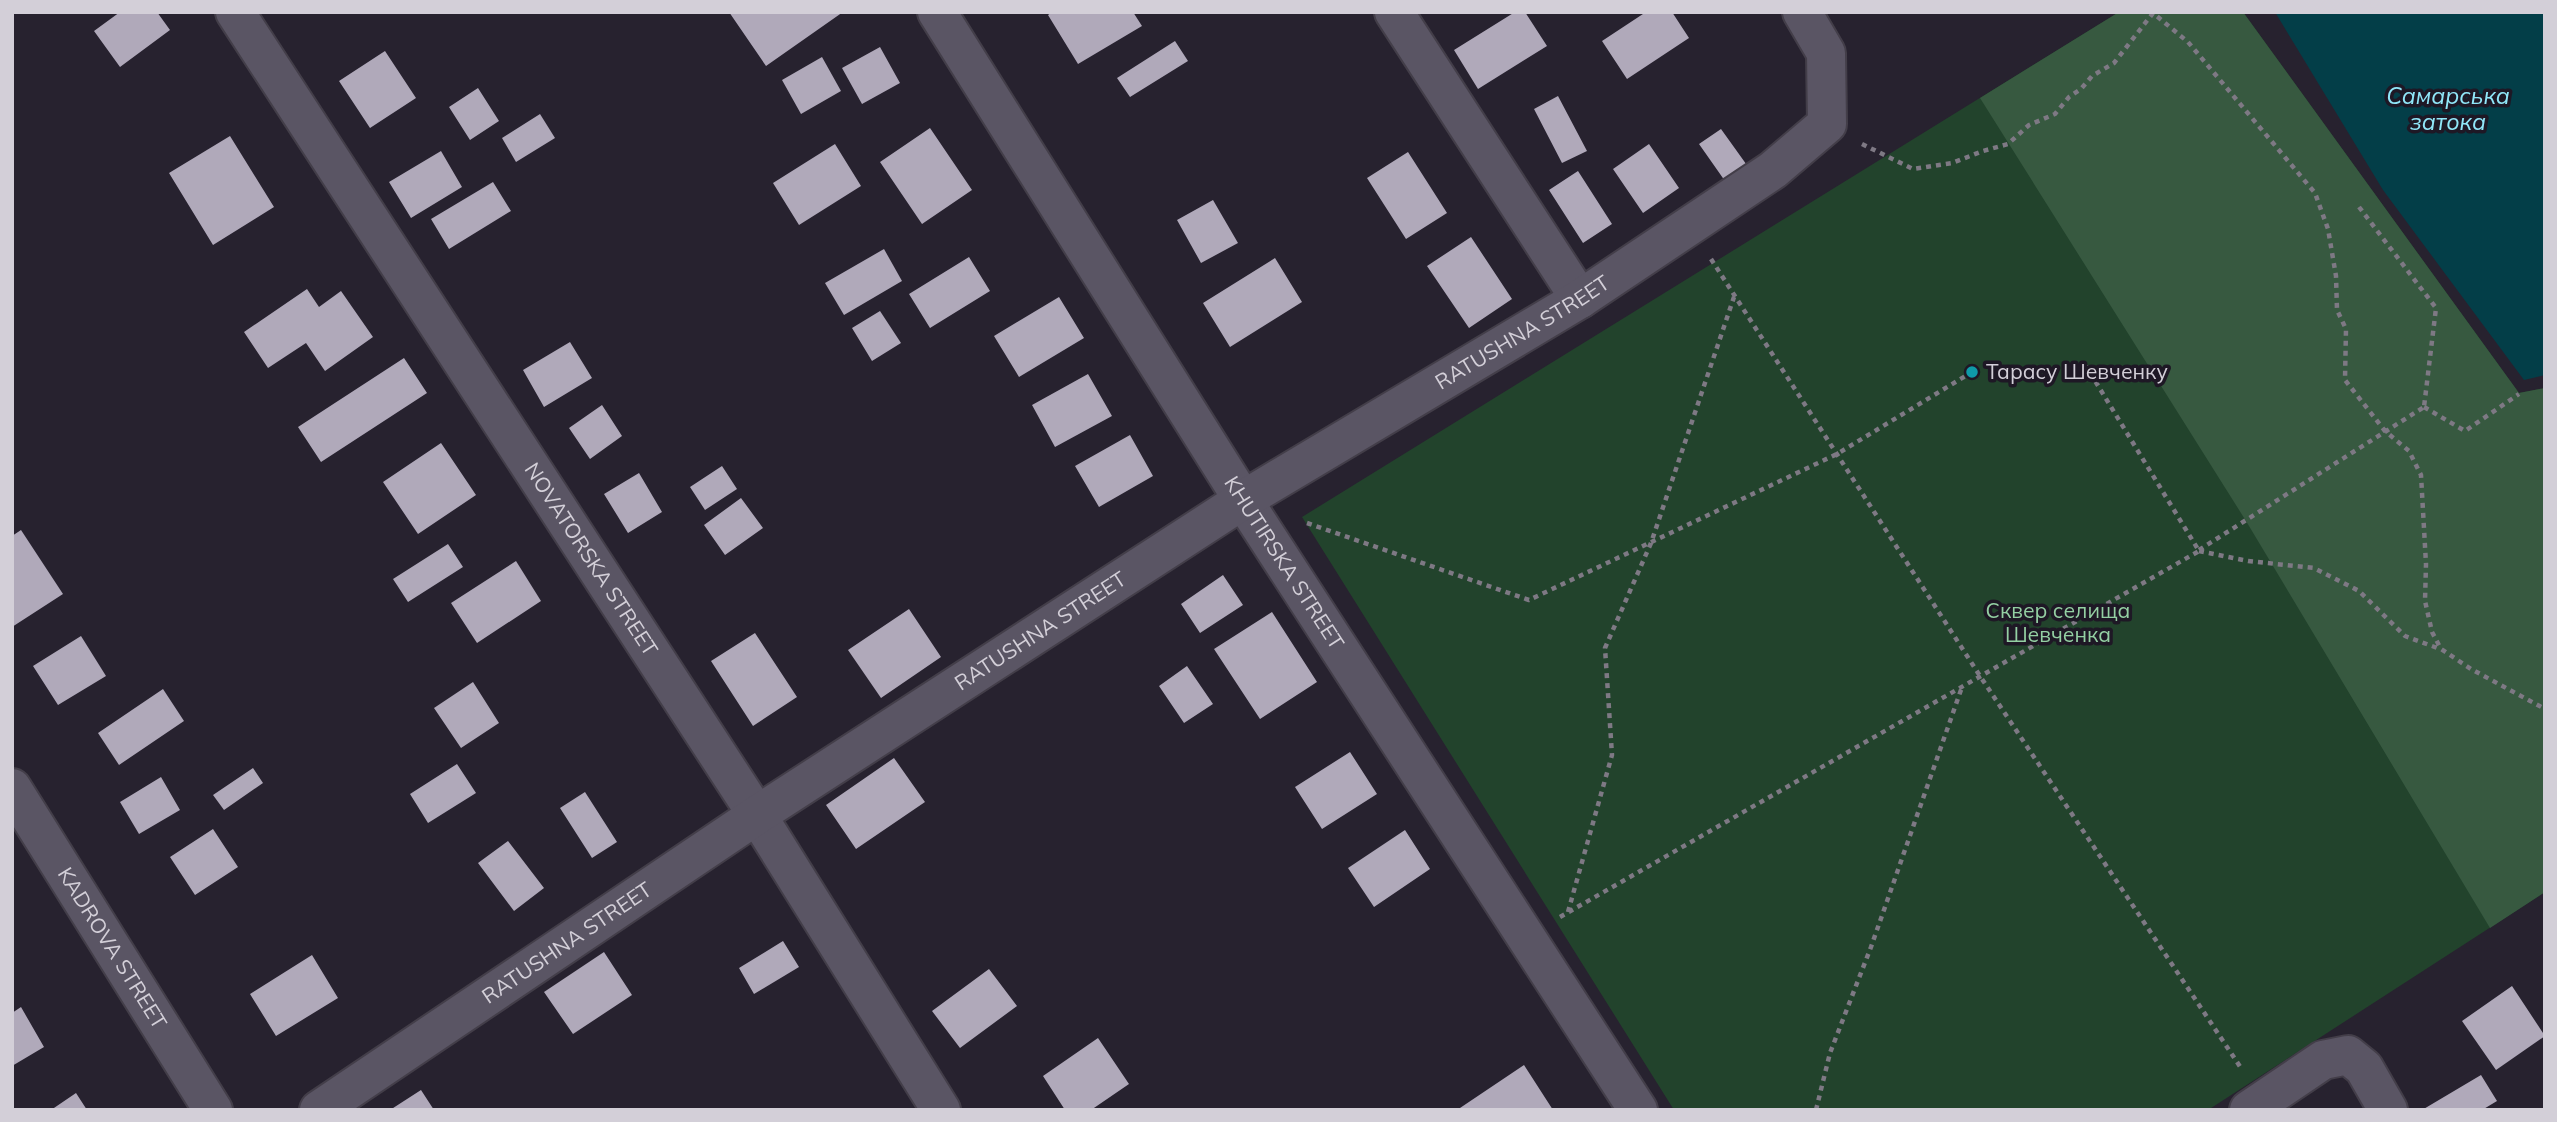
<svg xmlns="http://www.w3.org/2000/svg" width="2557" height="1122" font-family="Mulish,sans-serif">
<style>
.green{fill:#22432c}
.forest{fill:#375940}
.water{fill:#033e48}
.building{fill:#b0a9ba}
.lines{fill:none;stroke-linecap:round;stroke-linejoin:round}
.minor-casing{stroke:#433e49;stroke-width:42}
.path{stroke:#7e7984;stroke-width:4.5;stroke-dasharray:5 5;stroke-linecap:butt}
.minor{stroke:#5a5564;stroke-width:38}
.culture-dot{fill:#0f9aa8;stroke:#1e1825;stroke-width:2.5}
.labels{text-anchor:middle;stroke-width:7;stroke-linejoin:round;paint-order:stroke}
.street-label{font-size:21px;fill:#d3cfd8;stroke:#1e1825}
.poi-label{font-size:21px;fill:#d3cfd8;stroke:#1e1825;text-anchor:start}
.park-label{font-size:21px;fill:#94d0a3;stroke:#1e1825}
.water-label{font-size:23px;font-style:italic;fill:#90e7f9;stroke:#1e1825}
</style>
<rect width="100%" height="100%" fill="#27222f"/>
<path class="green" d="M2119 12H2243L2519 393 2545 388V892L2208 1110H1674L1302 517Z"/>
<path class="forest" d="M2119 12H2243L2519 393 2545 388V892L2490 928 2246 521 1980 98Z"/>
<path class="water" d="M2275 12H2545V375L2524 380 2383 190Z"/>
<path class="building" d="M120 12H157L170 30 120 67 94 31Z
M729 12H843L766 66Z
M1052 12H1133L1142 26 1078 64 1048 15Z
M1515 12H1525L1547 46 1478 89 1454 50Z
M1646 12H1672L1689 38 1627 79 1602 41Z
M1175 41 1188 61 1130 97 1117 78Z
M880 47 900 83 862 104 842 68Z
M385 51 416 98 370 128 339 81Z
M822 57 841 91 801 114 782 80Z
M478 88 499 121 470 140 449 107Z
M1558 96 1587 151 1562 163 1534 109Z
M540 114 555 138 516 162 502 138Z
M930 128 972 190 922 224 880 162Z
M1721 129 1754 175 1732 191 1699 144Z
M230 136 274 207 213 245 169 173Z
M835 144 861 186 799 225 773 183Z
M1649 144 1679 188 1643 213 1613 169Z
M441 151 462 187 411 218 389 182Z
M1408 152 1447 213 1406 239 1367 178Z
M1578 171 1612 224 1583 243 1549 190Z
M493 182 511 211 449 249 431 219Z
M1213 200 1238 243 1201 263 1177 220Z
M1471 237 1512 299 1469 328 1427 266Z
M884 249 902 281 844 315 825 283Z
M969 257 990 291 930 328 909 294Z
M1275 258 1302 302 1230 347 1203 303Z
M307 289 319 307 341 291 373 337 325 371 306 343 268 368 244 332Z
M1059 297 1084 338 1019 377 994 336Z
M880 311 901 343 872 361 852 328Z
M570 342 592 378 544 407 523 370Z
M404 358 427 393 321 462 298 427Z
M1088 374 1112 416 1055 447 1032 405Z
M602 405 622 436 590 459 569 428Z
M1130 435 1153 476 1099 507 1075 466Z
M441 443 476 495 418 534 383 482Z
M722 466 737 489 705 510 690 487Z
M639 473 662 512 628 533 604 494Z
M741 498 763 528 725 555 704 525Z
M21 530 63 594 12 627V536Z
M448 544 463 567 408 602 393 579Z
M516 561 541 601 477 643 451 603Z
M1223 575 1243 605 1200 633 1181 604Z
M909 609 941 657 881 698 848 650Z
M1272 612 1317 682 1260 719 1214 649Z
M755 633 797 697 753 726 711 661Z
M81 636 106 676 58 705 33 666Z
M1187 666 1213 704 1184 723 1159 686Z
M473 682 499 723 461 748 434 708Z
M163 689 184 721 119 765 98 733Z
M1350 752 1377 794 1322 829 1295 787Z
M894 758 925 802 856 849 826 805Z
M457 764 476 793 428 823 410 794Z
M253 768 263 783 224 810 213 795Z
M161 777 180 810 139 834 120 802Z
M585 792 617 842 592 858 560 808Z
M213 829 238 867 195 895 170 857Z
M1405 830 1430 869 1374 907 1348 868Z
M508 841 544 888 514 911 478 863Z
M783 941 799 967 754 994 739 968Z
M604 952 632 995 573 1034 544 992Z
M312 955 338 998 276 1036 250 994Z
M989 969 1017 1006 960 1048 932 1011Z
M2512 986 2545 1036 2496 1070 2462 1021Z
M21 1007 44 1047 12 1066V1013Z
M1098 1038 1129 1084 1091 1110H1065L1043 1076Z
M1524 1065 1553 1110H1457Z
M2481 1075 2497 1101 2482 1110H2422Z
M421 1090 434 1110H390Z
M76 1093 87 1110H51Z"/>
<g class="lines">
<g class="minor-casing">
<g id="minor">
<path id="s1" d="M235 12 757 815 941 1110"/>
<path id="s2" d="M937 12 1243 500 1638 1110"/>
<path d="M1394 12 1580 299"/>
<path id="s3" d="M12 788 213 1110"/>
<path id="s4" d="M319 1110 757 815 1243 500 1580 299 1773 170 1827 124 1826 53 1802 12"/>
<path d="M2249 1110 2323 1060 2348 1055 2364 1068 2388 1110"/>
</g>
</g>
<path class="path" d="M1862 144 1913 169 1952 163 1983 151 2008 144 2029 125 2055 114 2069 97 2081 89 2092 76 2114 63 2153 13 2188 42 2315 193 2328 229 2336 276 2337 310 2346 329 2345 380 2385 431 2409 451 2421 475 2426 564 2425 601 2432 632 2441 649 2471 669 2545 709
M2359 207 2436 308 2424 407
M1711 259 1980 676 2241 1068
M2424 407 2465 431 2519 394
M1307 523 1529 600 1837 454 1972 372
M2199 550 2424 407
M2199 551 2248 561 2314 568 2359 591 2405 636 2440 649
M1568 912 1612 755 1605 648 1651 543 1734 297
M1560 917 2199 551 2086 366
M1816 1110 1830 1053 1871 947 1962 687"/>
<use href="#minor" class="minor"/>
</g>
<circle class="culture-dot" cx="1972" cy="372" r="7"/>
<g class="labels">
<g class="street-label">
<text dy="7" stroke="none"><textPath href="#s4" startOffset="1433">RATUSHNA STREET</textPath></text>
<text dy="7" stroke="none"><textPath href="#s1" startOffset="653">NOVATORSKA STREET</textPath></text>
<text dy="7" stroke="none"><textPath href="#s2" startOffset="651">KHUTIRSKA STREET</textPath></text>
<text dy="7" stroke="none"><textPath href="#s4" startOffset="866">RATUSHNA STREET</textPath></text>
<text dy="7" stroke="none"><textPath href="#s4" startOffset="299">RATUSHNA STREET</textPath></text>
<text dy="7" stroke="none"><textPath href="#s3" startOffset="189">KADROVA STREET</textPath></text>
</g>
<g class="poi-label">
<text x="1986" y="379">Тарасу Шевченку</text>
</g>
<g class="park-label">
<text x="2058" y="618">Сквер селища<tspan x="2058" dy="24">Шевченка</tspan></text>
</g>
<g class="water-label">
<text x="2448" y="104">Самарська<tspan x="2448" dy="26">затока</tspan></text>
</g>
</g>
<rect width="2557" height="1122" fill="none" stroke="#d3cfd8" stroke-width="28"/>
</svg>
